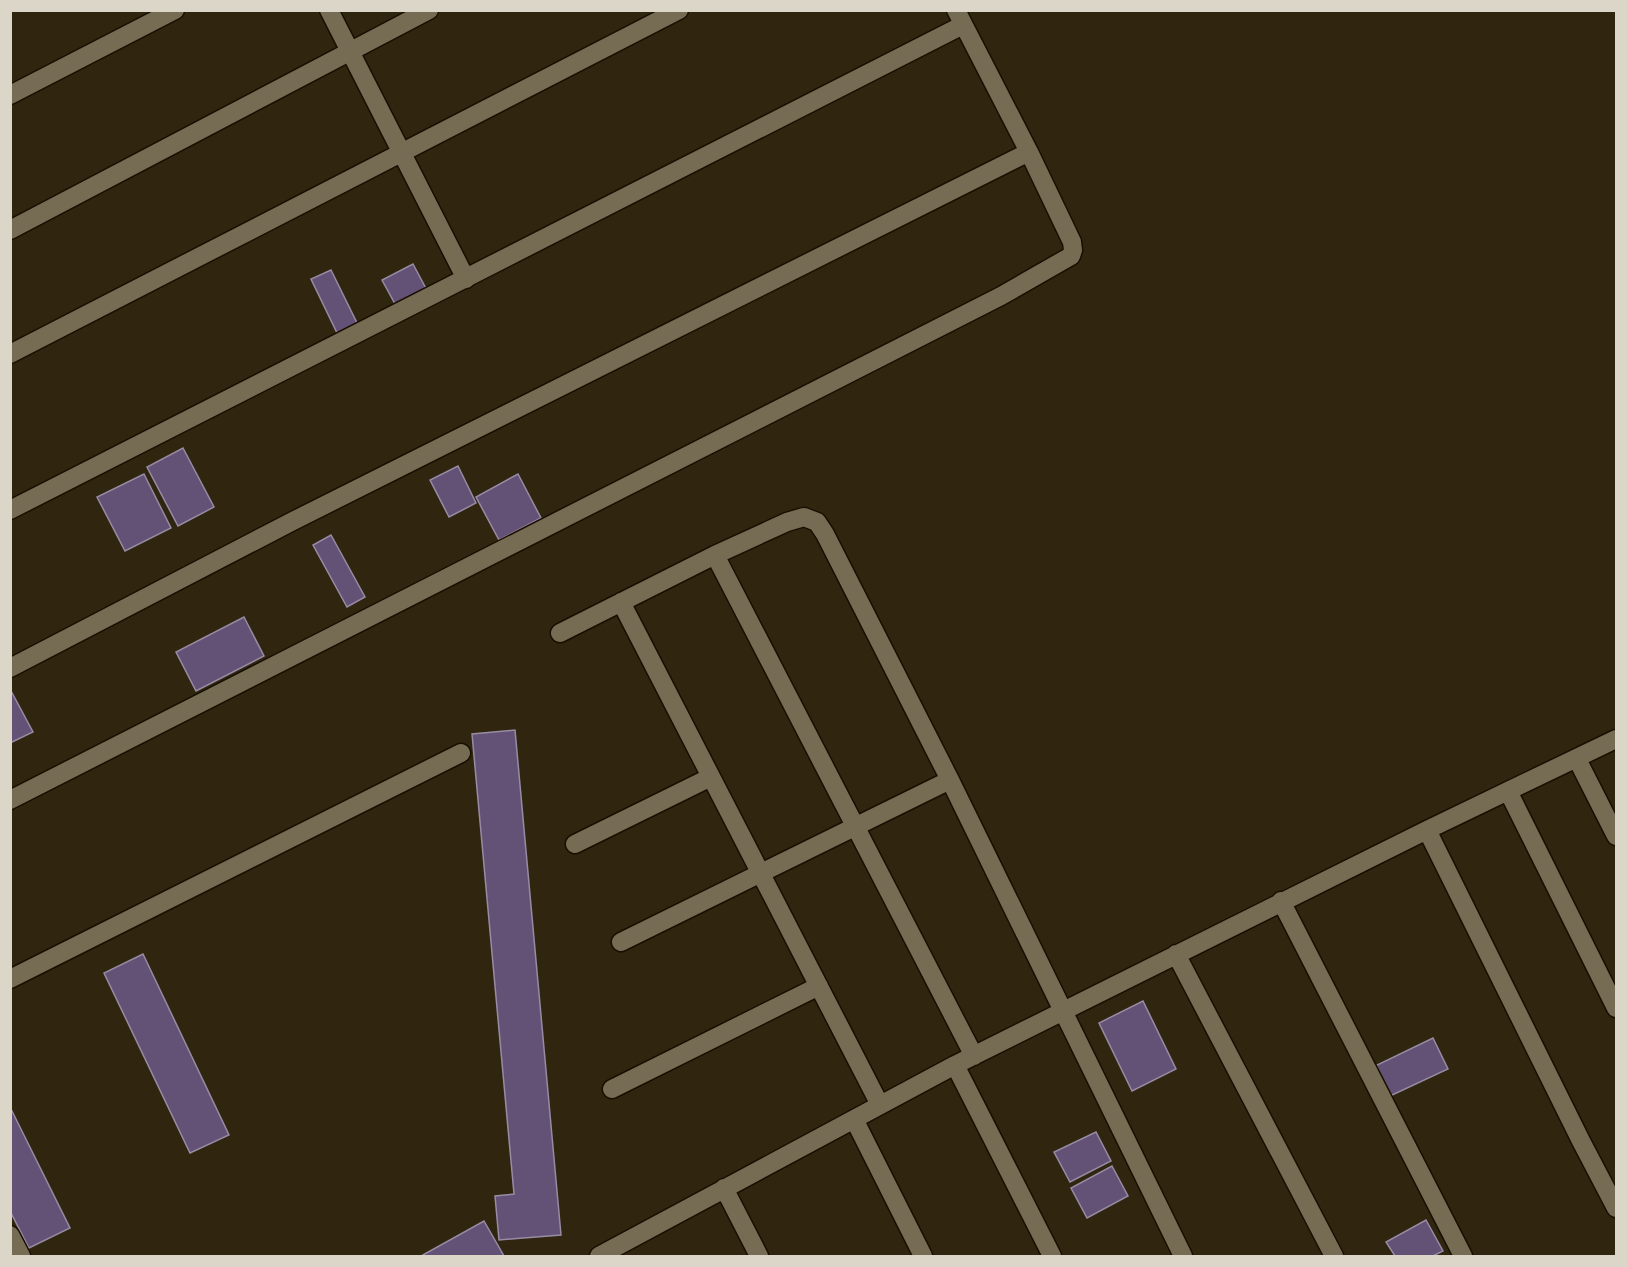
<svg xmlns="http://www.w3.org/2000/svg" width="1627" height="1267" font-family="'Fira Sans',sans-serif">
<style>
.building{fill:#645276;stroke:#978ca4;stroke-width:1.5}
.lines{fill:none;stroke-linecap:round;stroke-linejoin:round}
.minor-casing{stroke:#180f00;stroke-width:21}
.minor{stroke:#766b53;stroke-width:18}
</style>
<rect width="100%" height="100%" fill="#302610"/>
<path class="building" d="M413 264 430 296 400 313 382 280Z
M331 270 358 325 338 335 311 279Z
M183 448 214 507 178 526 147 467Z
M458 466 476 503 449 517 430 480Z
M144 474 171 528 125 551 97 497Z
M518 474 541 518 499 540 476 497Z
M331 535 365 597 347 607 313 545Z
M244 617 264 656 196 691 176 652Z
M10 689 33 732 10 743Z
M515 730 561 1235 499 1240 495 1196 514 1194 472 734Z
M143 954 229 1135 190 1153 104 973Z
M1143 1001 1176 1069 1132 1091 1099 1023Z
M1433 1038 1448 1069 1390 1096 1375 1066Z
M10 1107 70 1228 29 1248 10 1211Z
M1096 1132 1111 1161 1070 1182 1054 1152Z
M1112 1166 1128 1196 1087 1218 1071 1188Z
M1426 1220 1443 1251 1433 1256H1395L1386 1242Z
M484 1221 504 1256H421Z"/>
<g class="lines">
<g class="minor-casing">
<path id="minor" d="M329 10 466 279
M10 95 175 10
M10 230 429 10
M10 354 679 10
M10 510 963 25
M715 555 974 1056
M621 602 880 1105
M560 633 715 555 787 522 804 517 817 522 825 534 950 780 1183 1256
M10 668 293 521 1029 152
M1577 759 1616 836
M1508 791 1616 1008
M10 800 1001 296 1071 256 1073 250 1072 242 1029 152 956 10
M1427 830 1581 1141 1616 1208
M575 844 711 777
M1281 901 1463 1256
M621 942 950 780
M1176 954 1334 1256
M10 979 461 753
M955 1065 1052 1256
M612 1089 819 986
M854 1119 923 1256
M724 1188 759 1256
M10 1235 21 1256
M599 1256 955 1065 1427 830 1616 739"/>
</g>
<use href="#minor" class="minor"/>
</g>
<rect width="1627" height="1267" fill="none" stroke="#dcd6c9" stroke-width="24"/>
</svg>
